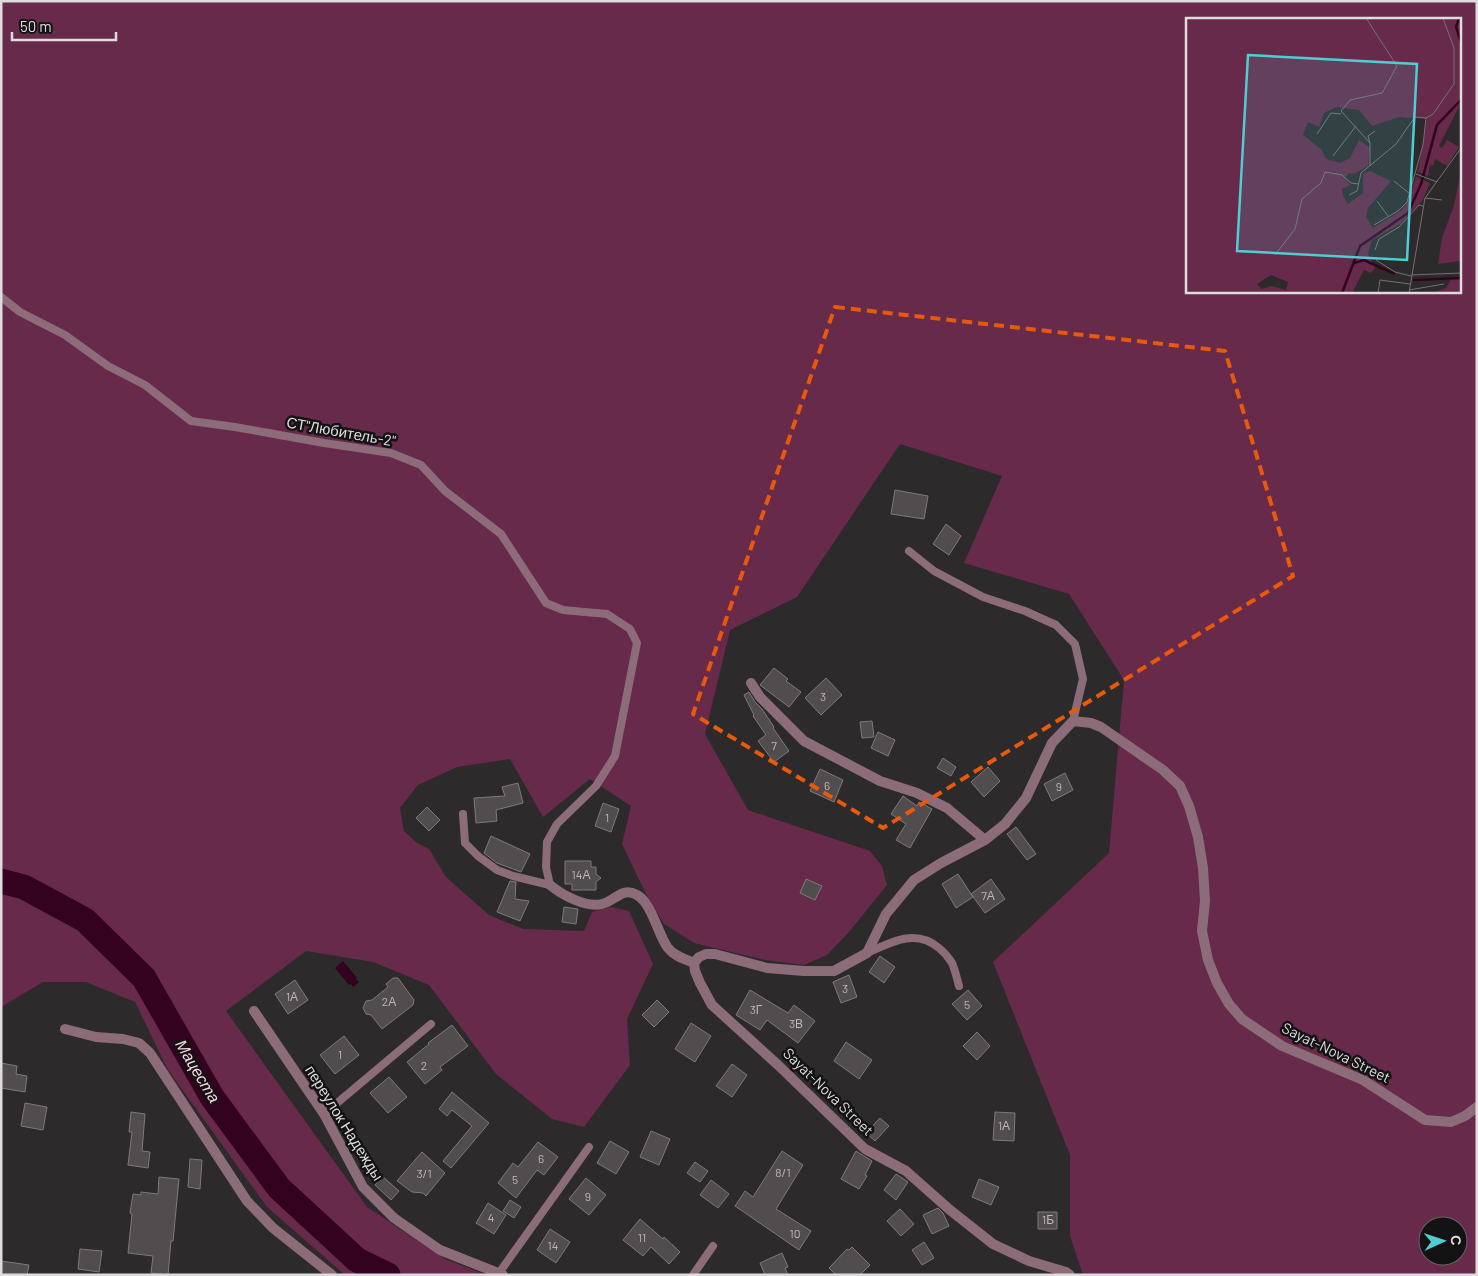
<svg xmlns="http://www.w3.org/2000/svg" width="1478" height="1276" font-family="Barlow,sans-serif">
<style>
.green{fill:#672a4a;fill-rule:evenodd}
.water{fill:#33021e}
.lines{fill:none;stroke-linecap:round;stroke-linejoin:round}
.river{stroke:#33021e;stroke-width:25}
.building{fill:#514d4f;stroke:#7e7a7c}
.service{stroke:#8d6c7a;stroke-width:8}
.minor{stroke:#8d6c7a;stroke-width:10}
.marked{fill:none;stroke:#e8590c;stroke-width:4;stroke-dasharray:10 6;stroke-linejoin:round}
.labels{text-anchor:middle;stroke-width:5;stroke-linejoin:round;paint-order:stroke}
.number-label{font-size:12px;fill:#bbb8ba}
.street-label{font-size:15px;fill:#dedcdd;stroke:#141313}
.water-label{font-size:16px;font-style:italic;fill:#ffd4e7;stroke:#141313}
.inset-river{fill:none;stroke:#33021e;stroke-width:2.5}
.inset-road{fill:none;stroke:#747172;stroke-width:1}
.view{fill:#51ccd3;fill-opacity:0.15;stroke:#51ccd3;stroke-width:2.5}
.inset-edge{fill:none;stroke:#dedcdd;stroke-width:2.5}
</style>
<rect width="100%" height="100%" fill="#2d2a2b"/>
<path class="green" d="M1 1H1477V1275H1083L1070 1236V1155L993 962 1109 853 1124 680 1069 594 964 563 1002 476 900 444 797 597 730 630 705 734 748 810 870 851 882 866 887 885 849 932 827 955 804 965 765 960 694 943 664 924 646 894 622 844 631 806 590 779 543 817 510 759 457 767 418 785 400 808 404 831 417 843 429 849 446 877 489 915 523 929 584 931 592 912 611 907 629 911 653 964 627 1019 630 1065 584 1127 552 1119 496 1074 429 985 373 962 306 951 226 1011 367 1207 445 1259 486 1275H345L267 1207 168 1070 135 1002 86 982H43L1 1007ZM1187 19H1459V291H1187ZM1428 1226H1458V1256H1428Z"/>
<path class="water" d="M343 961 357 978 356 979 359 982 353 987 351 984 349 985 335 968Z"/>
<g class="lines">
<path class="river" d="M1 881 24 887 85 920 144 978 212 1097 279 1188 357 1260 388 1275"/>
</g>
<path class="building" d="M895 490 928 496 924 519 891 514Z
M946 524 961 536 949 555 933 544Z
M774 668 788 679 786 681 801 692 789 707 760 685Z
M826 678 842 695 821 715 805 698Z
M749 692 755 702 762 709 774 727 773 728 789 751 774 762 758 741 766 735 753 716 754 715 744 695Z
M872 721 874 737 862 738 860 722Z
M878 732 895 740 888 756 871 748Z
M943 758 956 767 951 776 937 768Z
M988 767 1000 781 984 797 971 782Z
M820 769 843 780 834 802 810 791Z
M1065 773 1073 790 1052 801 1044 784Z
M518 783 523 803 496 810 497 821 476 823 474 798 505 796 502 787Z
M903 796 917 806 919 802 932 809 910 848 896 840 906 824 891 814Z
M603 803 619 809 611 832 595 826Z
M427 807 440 820 429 831 416 818Z
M1016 827 1036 854 1027 860 1007 834Z
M491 836 530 854 521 872 497 863 484 853Z
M565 861H591V867H596V874L601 878 596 882V890H572V884H565Z
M958 874 973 897 956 908 942 884Z
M806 879 822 886 815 900 800 893Z
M991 879 1005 899 985 913 971 894Z
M510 881 516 882 515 899 529 901 520 921 497 912Z
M564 907 578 909 576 924 562 922Z
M880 956 895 967 884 983 869 972Z
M849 975 857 997 841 1003 833 982Z
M393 978H398L414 1000 413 1005 382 1029 371 1015 366 1014 363 1008 366 1001 372 1000 388 987 386 984Z
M295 980 308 1000 288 1014 275 994Z
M750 990 788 1013 794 1005 815 1021 798 1043 767 1020 760 1030 736 1015Z
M968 990 982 1006 967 1020 952 1004Z
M657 1000 669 1012 654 1027 642 1015Z
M691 1023 711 1036 695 1062 675 1049Z
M452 1025 468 1046 440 1067 442 1070 425 1084 407 1062 429 1044 428 1043Z
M977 1032 990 1046 977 1060 963 1046Z
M344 1036 359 1055 335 1074 320 1055Z
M846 1042 872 1060 859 1079 834 1061Z
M1 1063 17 1066 16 1074 27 1076 25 1092 1 1088Z
M732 1064 747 1075 732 1097 716 1086Z
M389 1077 407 1097 388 1113 370 1093Z
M452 1092 489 1123 451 1168 443 1161 472 1126 452 1110 447 1116 439 1109Z
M25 1103 47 1107 43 1130 21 1126Z
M131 1112 145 1114 142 1151 150 1152 148 1168 128 1165 132 1132H129Z
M995 1112 1015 1113 1014 1141 993 1140Z
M880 1118 889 1126 875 1141 866 1133Z
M651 1131 670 1139 659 1165 640 1157Z
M610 1141 629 1152 616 1174 597 1163Z
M538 1142 558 1157 544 1175 537 1170 516 1198 498 1183 513 1163 518 1167Z
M782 1151 803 1165 776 1209 811 1231 799 1250 735 1206 745 1191 753 1197Z
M856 1151 872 1161 865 1175 867 1176 859 1189 841 1179Z
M422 1152 445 1173 426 1196 423 1193 412 1192 397 1181Z
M190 1159 202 1160 200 1189 188 1187Z
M695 1162 708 1171 700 1182 687 1173Z
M896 1174 908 1182 896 1200 884 1190Z
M382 1176 399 1191 391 1200 375 1185Z
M159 1177 179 1179 173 1241H171L168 1275 151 1273 153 1256 128 1253 132 1214 130 1213 133 1194 141 1195V1192L158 1194Z
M586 1178 606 1195 589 1215 569 1199Z
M979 1179 999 1187 991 1205 972 1197Z
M711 1180 729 1194 718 1208 700 1195Z
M510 1200 521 1207 514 1218 503 1211Z
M488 1203 506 1215 494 1234 476 1223Z
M938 1208 943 1213 949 1226 932 1234 923 1215Z
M900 1209 914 1224 901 1236 887 1221Z
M1038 1212H1057V1229H1038Z
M640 1219 663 1239 664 1237 680 1252 669 1264 651 1247 643 1256 623 1240Z
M550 1229 570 1242 556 1263 537 1250Z
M924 1242 934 1258 922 1265 912 1250Z
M852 1247 870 1265 860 1275H836L829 1268 847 1249 849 1250Z
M80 1249 102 1251 99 1272 78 1269Z
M782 1253 788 1267 785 1268 788 1275H765L760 1263Z
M1 1261 29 1265 27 1275H1Z"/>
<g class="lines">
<path class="service" d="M1 297 20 312 65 335 108 366 145 385 191 421 235 427 324 443 391 453 421 465 445 491 501 534 546 603 563 610 607 614 630 629 637 643 615 756 596 786 557 824 547 842 546 867 550 885 513 876 497 870 478 856 465 843 463 814
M909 551 934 571 983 597 1025 611 1056 625 1075 644 1083 679 1073 721
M867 953C891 942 916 928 939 948 944 952 949 958 952 963 955 970 957 978 959 986
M324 1114 431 1024
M499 1273 589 1147
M693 1275 713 1246"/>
<path class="minor" d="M751 683 760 697 804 741 880 781 917 793 947 808 985 840
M550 885C562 895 586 908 602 904 615 901 623 886 637 895 652 903 658 935 668 948 674 956 685 959 694 963
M254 1011 324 1114 363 1187 394 1218 440 1250 503 1275
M65 1029 96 1037 123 1039 139 1043 150 1053 247 1201 273 1228 332 1275
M1070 1275 1066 1272 1029 1261 993 1244 950 1210 906 1171 865 1149 778 1065 712 1005 700 983 695 971 694 963 699 957 706 954H715L767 968 804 971H834L867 953 886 914 914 880 941 863 985 840 1005 824 1026 798 1052 743 1073 721 1091 723 1101 727 1163 770 1180 786 1189 806 1198 837 1203 868 1205 901 1202 931 1208 960 1217 983 1229 1004 1242 1019 1282 1046 1363 1080 1425 1120 1451 1122 1465 1116 1477 1107"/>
</g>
<path class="marked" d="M835 307 1225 351 1293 576 883 828 693 714Z"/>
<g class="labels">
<g class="number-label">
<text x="823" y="701">3</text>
<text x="774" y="750">7</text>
<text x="827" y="790">6</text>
<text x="1059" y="791">9</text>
<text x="607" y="822">1</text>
<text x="581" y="879">14А</text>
<text x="988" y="900">7А</text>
<text x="845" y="993">3</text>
<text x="292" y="1001">1А</text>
<text x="389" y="1006">2А</text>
<text x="967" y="1009">5</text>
<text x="756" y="1014">3Г</text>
<text x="796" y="1028">3В</text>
<text x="340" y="1059">1</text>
<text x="424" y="1070">2</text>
<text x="1004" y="1130">1А</text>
<text x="541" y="1163">6</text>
<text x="783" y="1177">8/1</text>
<text x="424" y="1178">3/1</text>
<text x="515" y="1184">5</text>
<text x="588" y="1201">9</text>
<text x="491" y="1222">4</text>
<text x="1048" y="1224">1Б</text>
<text x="795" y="1238">10</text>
<text x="642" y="1242">11</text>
<text x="553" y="1250">14</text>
</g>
<g class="street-label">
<text transform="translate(341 432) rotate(10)" y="5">СТ"Любитель-2"</text>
<text transform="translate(1336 1053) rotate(26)" y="5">Sayat-Nova Street</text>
<text transform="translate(828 1092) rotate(44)" y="5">Sayat-Nova Street</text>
<text transform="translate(344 1123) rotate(58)" y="5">переулок Надежды</text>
</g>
<g class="water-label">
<text transform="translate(198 1071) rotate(59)" y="6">Мацеста</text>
</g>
</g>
<g transform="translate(1186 18)">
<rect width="275" height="275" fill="#2d2a2b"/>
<path d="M0 0H275V85L253 128 256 130 261 122 273 129 261 148 249 141 247 148 244 147 242 158 232 154 241 101 213 99 186 108 173 92 150 89 138 95 133 109 122 104 117 117 136 132 140 141 154 145 164 140 173 122 184 130 182 148 168 156 163 155 159 160 164 167 156 171 157 178 162 186 177 175V156L184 153 205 163 182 190 180 199 187 210 215 193 222 183 230 159 244 165 236 183 214 206 186 222 182 235 189 250 185 255 178 252 166 275H0ZM85 257 102 264 100 272 85 268 75 271 71 266ZM275 154V243L252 246 256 220 268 187ZM275 259V275H247L260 270 265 261Z" fill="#672a4a" fill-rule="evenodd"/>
<path class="inset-river" d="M273 0 270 9 275 24M165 251 168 245 178 242 209 256M227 262 275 260M156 275 174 228 222 195 235 166 251 107 275 82"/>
<path class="inset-road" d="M180 0 211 48 196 75 164 82 155 93 184 125V148M131 116 145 95 155 96M184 125 182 118 189 113M147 138 170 108M230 156 251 164M208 163 224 176M163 177 171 173 175 155 210 126 229 99 240 100 247 96 268 66V30L257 0M239 180 256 182M191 183 202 198M188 207 212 193 221 184 237 127 240 100M189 232 193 221 213 209 233 187 237 188M89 237 109 211 116 181 135 165 139 154 156 157 165 165 173 166M190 242 209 254 225 258M225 257 275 255M223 272 258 266M192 275 194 262 224 266M223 275 239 180 275 130"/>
<path class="view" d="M62 37 231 46 221 242 51 233Z"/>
<rect width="275" height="275" class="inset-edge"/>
</g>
<rect width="1478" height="1276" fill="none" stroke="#dedcdd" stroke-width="5"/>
<g transform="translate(1443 1241) rotate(87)"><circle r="24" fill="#141313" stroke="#656364"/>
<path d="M0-4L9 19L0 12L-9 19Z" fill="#51ccd3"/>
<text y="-8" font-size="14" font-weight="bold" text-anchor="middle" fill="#dedcdd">С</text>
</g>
<path d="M12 32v8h104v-8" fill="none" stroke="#dedcdd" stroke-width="2.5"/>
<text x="20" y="32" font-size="15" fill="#dedcdd" stroke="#141313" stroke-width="4" paint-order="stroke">50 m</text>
</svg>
